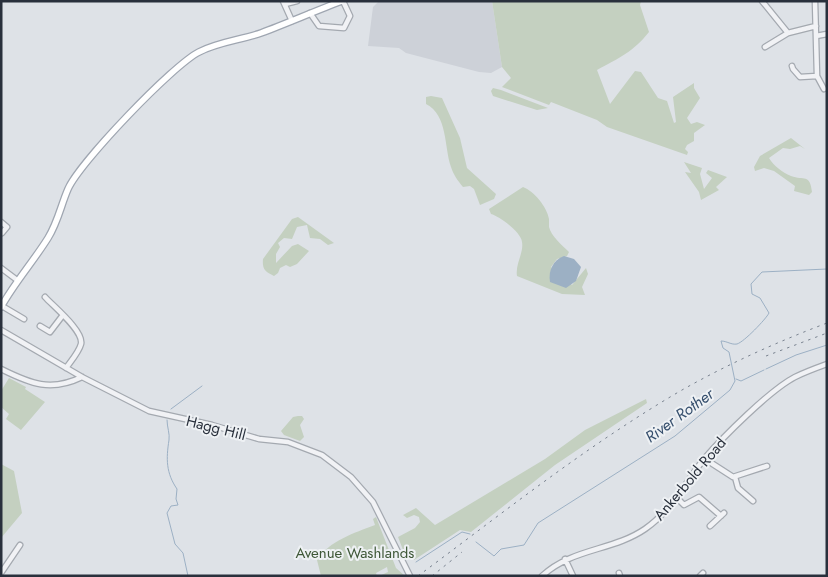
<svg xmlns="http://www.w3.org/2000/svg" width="828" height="577" font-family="Jost,sans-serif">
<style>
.built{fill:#cdd1d8}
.green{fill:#c4d0c0}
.water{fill:#9cb0c4}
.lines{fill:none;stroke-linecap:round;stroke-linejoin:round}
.stream{stroke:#9cb0c4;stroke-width:1}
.minor-casing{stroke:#a4a9b0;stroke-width:7}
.major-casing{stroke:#9fa6b1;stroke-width:8}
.minor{stroke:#f1f2f5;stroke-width:4.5}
.major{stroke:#fff;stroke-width:5.5}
.rail{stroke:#79828f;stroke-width:1;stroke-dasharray:2.5 5;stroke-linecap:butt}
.labels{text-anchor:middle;stroke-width:4;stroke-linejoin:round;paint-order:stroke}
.street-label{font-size:15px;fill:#29303c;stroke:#eef1f4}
.park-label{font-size:15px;fill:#3e5737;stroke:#eef1f4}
.water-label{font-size:16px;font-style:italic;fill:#364f6d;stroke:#eef1f4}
</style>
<rect width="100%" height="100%" fill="#dee2e7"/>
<path class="built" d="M379 1H492L502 67 491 73 479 72 406 53 399 48 368 46 373 7Z"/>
<path class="green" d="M492 1H641L640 5 649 32C633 52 619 58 597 70L610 104 635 71 641 72 658 98 667 101 674 123 676 122 673 97 694 83V88L700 98 687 118 691 124 697 122 705 125 694 133V141L687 145 685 149 688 152 687 155 607 127 597 120 551 102 549 105 502 87 511 78 502 67Z
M493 88 501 90 548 108 537 110 493 96 491 91Z
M431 96 442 98 460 138 467 168 496 194 494 199 480 205 474 189 470 186 463 187C458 181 453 174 451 167 444 147 448 115 426 104V97Z
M791 138 805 149 800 146 790 149 783 148 769 158C774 166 782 172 791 176 804 181 810 173 812 192L809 195 794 191 795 186 774 171 764 168 755 171 754 167 760 156Z
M684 162 702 168 700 174 704 189 712 178 706 173 708 170 727 177 716 187 719 190 701 200 699 192 685 172 691 173Z
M523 187C534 191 547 207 549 219 549 220 549 226 549 227 551 236 562 245 569 252L567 256 557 259 551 267 572 285 586 268 588 274 582 287 585 295 562 294 517 276C515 264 524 253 522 242 521 232 499 216 491 214L489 209Z
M298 217 334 243 328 245 320 239 310 238 307 225 297 227 292 239 284 238 278 243 280 247 276 254V263L292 246 298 244 309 251 297 264 290 267 286 265 280 268 278 273 274 276C265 272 262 269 263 259L292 219Z
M9 378 26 387 25 389 45 402 21 430 6 419 9 414 1 407V391Z
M646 399 647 403 555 465 471 532 460 530 414 560 409 553 405 555 398 537 415 528 420 522 419 517 414 515 407 518 403 515 416 508 435 525 545 459 585 430Z
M298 416H302L304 419 300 425 304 437 300 441 284 435 281 431 293 417Z
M1 464 14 471 22 513 1 538Z
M376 517 396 568 405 576H379L388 572 387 567 376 573 377 576H321L317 560C329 541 354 533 375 525L373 519Z"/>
<path class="water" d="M564 256 574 259 581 267 576 281 566 288 550 282C548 271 553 260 564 256Z"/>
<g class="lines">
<path class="stream" d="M766 369 796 355 827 345
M736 379 741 381 764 370
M171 409 202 386
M167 420C167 427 170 434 169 440 166 459 166 473 177 489L176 499 178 505 171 506 167 513 175 544 183 553 188 576
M476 542 494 556 501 549 524 545 538 523 675 436 730 390 735 381 729 352 723 348 721 341C727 341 731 345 737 344 744 342 766 319 769 313L760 298 752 294 751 284 762 272 827 269
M416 562 462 532 470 534"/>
<g class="minor-casing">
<path id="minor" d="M283 1 292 21
M762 1 788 33 816 26
M815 1 817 76 824 89
M285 4 297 1
M310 13 319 26 344 28 350 16 343 1
M816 36 827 34
M765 47 788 33
M792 66 793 69 800 77 817 76
M1 222 7 227 2 233
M1 268 17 280
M45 297C53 306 84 331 81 344 79 352 71 361 66 368
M2 306 24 319
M40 326 50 332 63 315
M1 330 82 377 149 411 212 425 259 439 288 442 322 455 351 477 373 502 410 576
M1 369C31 384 51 392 82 377
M705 459 733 477 767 466
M735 477 738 488 753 501
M677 498 684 505 699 497 721 516
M710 526 724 513
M565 559 573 576
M1 573 20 545
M619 573 620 576
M542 576C572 548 613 551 645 529 671 511 685 483 704 459 723 437 770 390 795 377 805 372 816 368 827 364
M700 576 703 573"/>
</g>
<g class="major-casing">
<path id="major" d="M1 307C15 282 33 262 48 238 58 222 61 205 68 189 80 162 173 65 199 52 218 42 241 40 261 33 288 23 315 11 342 1"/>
</g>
<use href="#minor" class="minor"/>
<use href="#major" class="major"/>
<path class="rail" d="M766 356 827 333
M418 576C504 512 589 444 682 390 728 364 777 342 827 323
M432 576 462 552"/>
</g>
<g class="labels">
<g class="street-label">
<text transform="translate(216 428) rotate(14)" y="5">Hagg Hill</text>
<text transform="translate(690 479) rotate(-50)" y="5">Ankerbold Road</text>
</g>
<g class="park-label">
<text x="355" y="558">Avenue Washlands</text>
</g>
<g class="water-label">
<text transform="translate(679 415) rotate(-36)" y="6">River Rother</text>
</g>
</g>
<rect width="828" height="577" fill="none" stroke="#29303c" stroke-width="5"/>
</svg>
